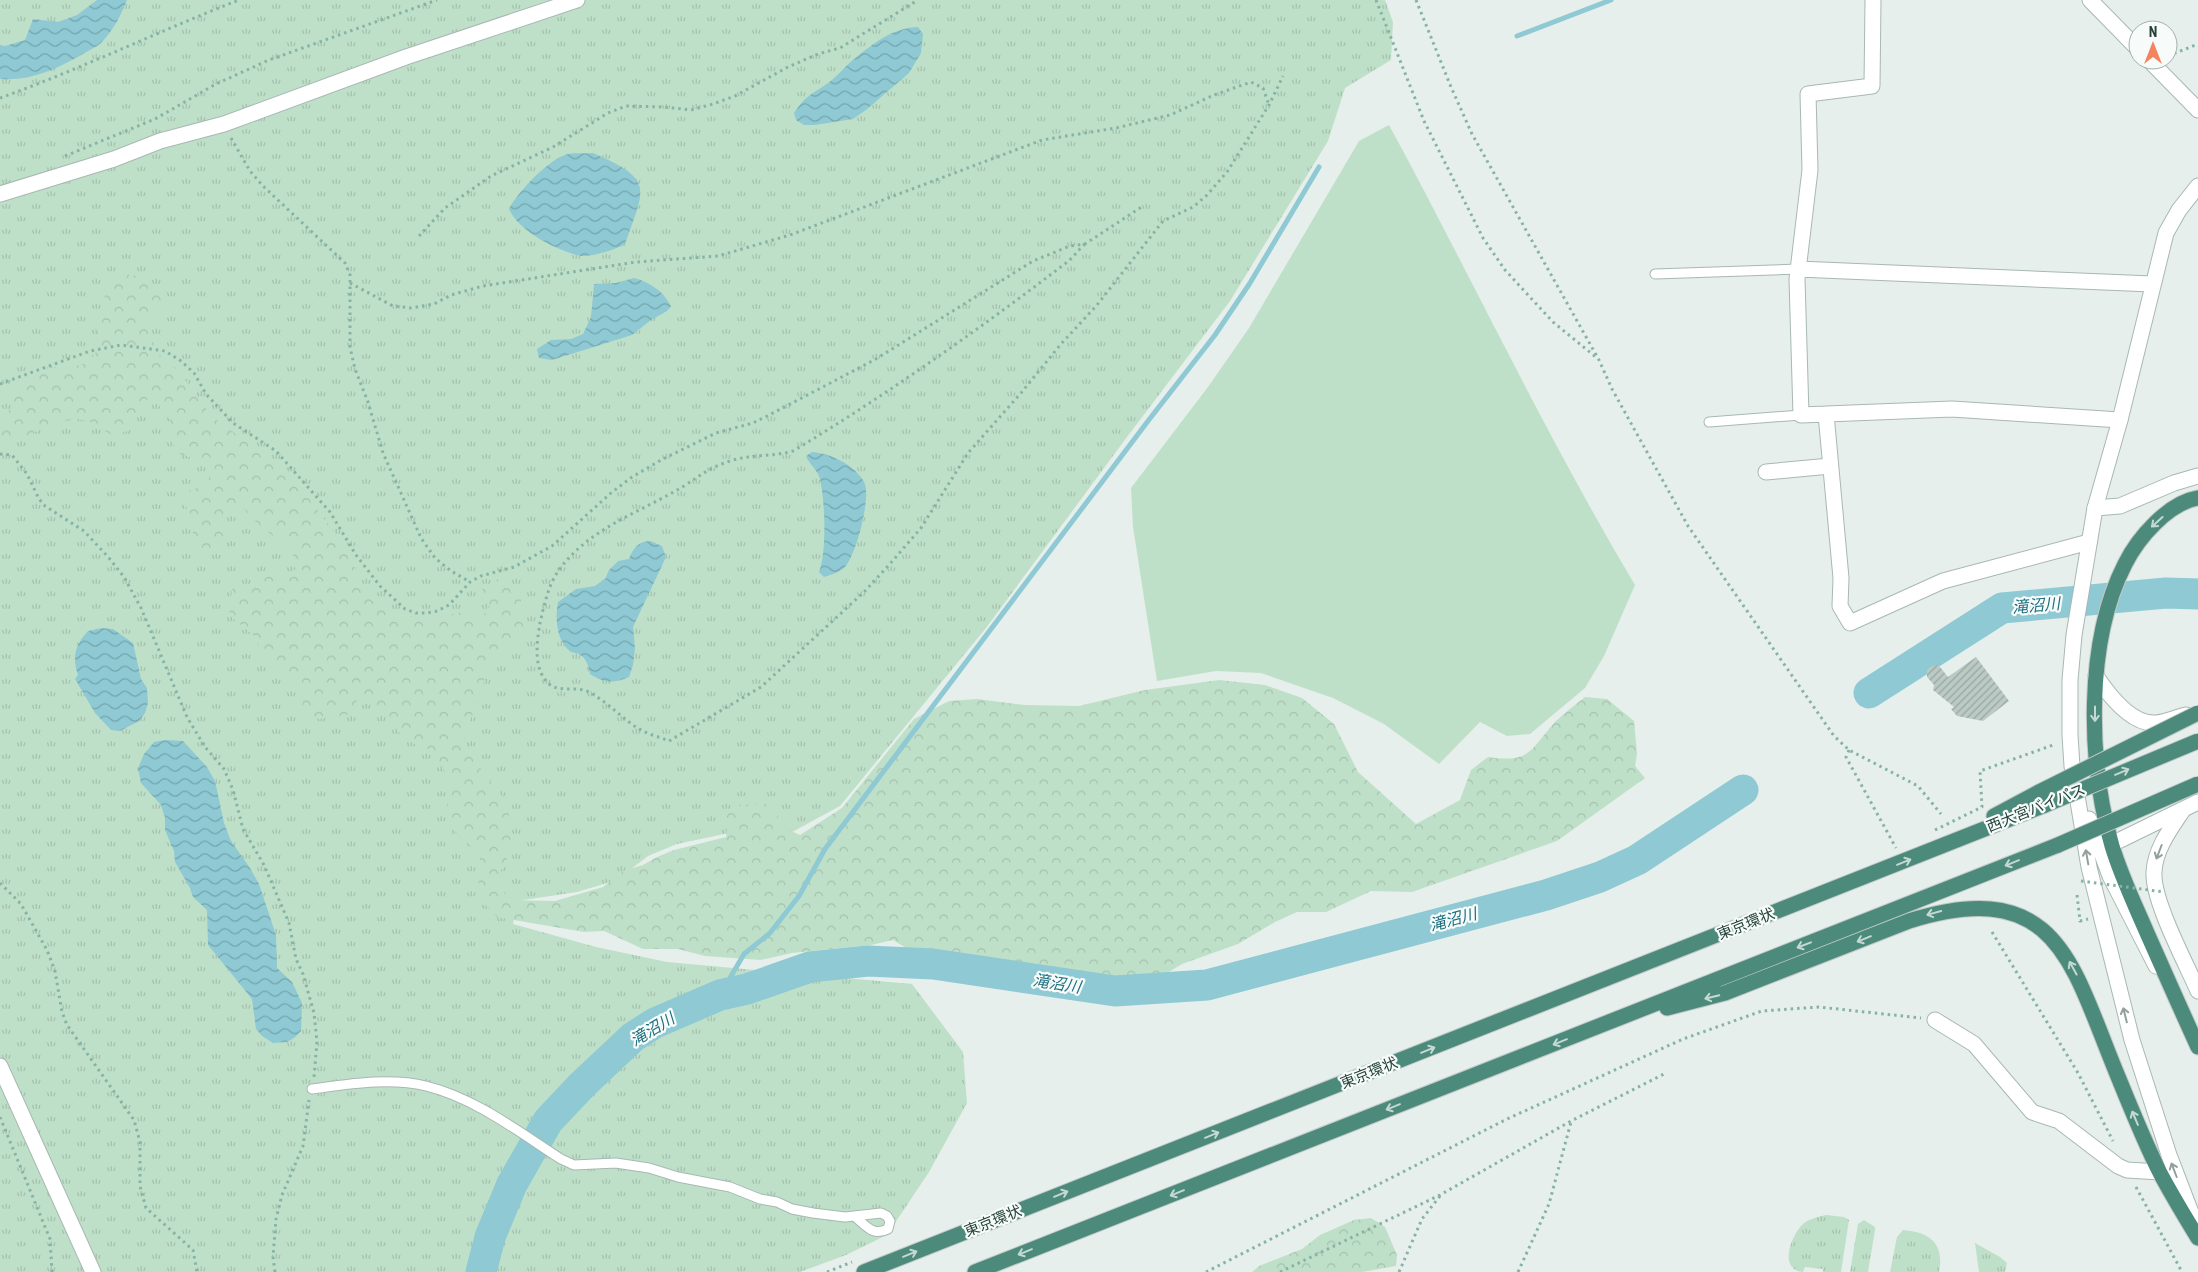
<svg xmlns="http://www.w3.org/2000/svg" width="2198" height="1272" font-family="'Roboto Condensed','Noto Sans JP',sans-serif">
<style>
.grass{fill:url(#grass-tufts)}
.forest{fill:url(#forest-crowns)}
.pitch{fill:#bfe0c8}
.water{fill:url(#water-waves)}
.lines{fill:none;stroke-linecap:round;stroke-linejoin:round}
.stream{stroke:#8ec9d4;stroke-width:5}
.river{stroke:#8ec9d4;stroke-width:31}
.building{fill:url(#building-hatch)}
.service-casing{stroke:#a8b8b2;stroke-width:11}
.minor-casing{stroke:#a8b8b2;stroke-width:17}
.tertiary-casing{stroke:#a8b8b2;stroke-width:17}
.trunk-casing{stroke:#c2cac8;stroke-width:17}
.path{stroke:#86b3a5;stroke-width:3;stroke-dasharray:2.5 4;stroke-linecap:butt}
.service{stroke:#fff;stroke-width:9}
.minor{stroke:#fff;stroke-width:15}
.tertiary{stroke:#fff;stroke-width:15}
.trunk{stroke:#4c8a7c;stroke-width:15}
.trunk-bridge-casing{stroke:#c2cac8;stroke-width:17;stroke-linecap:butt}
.path-bridge{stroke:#86b3a5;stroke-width:3;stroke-dasharray:2.5 4;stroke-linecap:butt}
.trunk-bridge{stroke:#4c8a7c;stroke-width:15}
.oneway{stroke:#c4d9d4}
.oneway2{stroke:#92a09c}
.labels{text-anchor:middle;stroke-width:4.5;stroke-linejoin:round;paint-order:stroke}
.street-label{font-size:15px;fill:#24423a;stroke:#f7fbf9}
.water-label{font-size:16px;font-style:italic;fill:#1c6f80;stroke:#f7fbf9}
</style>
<defs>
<pattern id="grass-tufts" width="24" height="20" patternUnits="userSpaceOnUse" patternTransform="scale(1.25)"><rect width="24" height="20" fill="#bfe0c8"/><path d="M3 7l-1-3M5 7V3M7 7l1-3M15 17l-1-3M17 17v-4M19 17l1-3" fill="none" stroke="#a4c1ad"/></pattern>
<pattern id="forest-crowns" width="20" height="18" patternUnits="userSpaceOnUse" patternTransform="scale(1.25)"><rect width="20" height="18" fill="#bfe0c8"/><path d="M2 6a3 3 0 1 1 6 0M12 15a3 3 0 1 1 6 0" fill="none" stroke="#a4c1ad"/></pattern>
<pattern id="water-waves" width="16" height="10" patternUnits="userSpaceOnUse" patternTransform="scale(1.25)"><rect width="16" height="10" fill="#8ec9d4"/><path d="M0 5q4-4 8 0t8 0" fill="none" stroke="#74a5ad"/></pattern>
<pattern id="building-hatch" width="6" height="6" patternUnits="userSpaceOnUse" patternTransform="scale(1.25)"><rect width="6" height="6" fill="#bbcac4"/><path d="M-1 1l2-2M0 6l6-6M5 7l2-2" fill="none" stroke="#98a6a0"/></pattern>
</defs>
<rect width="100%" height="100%" fill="#e6efeb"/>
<path class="grass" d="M0 0H1385L1393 22 1391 60 1345 88 1328 141 1230 301 1124 441 986 628 840 806 783 837 734 832 677 844 648 856 617 880 577 892 517 901 513 924 596 947 667 962 912 984 963 1052 967 1103 929 1172 887 1235 846 1255 800 1272H0Z
M1826 1215 1844 1217 1849 1220 1841 1272H1823V1269L1805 1267 1803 1272C1779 1269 1790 1239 1801 1226 1807 1219 1818 1217 1826 1215Z
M1864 1220 1875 1227V1230L1868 1272H1850L1858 1224Z
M1903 1230C1929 1232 1945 1243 1939 1272H1890L1897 1237Z
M1975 1243 2000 1257 2007 1263 2005 1272H1979Z"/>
<path class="forest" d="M118 273 137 276 148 285 158 284 166 292V306L145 318 157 353 167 364 178 370 206 409 218 421 280 466 303 490 342 543 370 599 393 617 439 616 463 612 482 617 490 606 479 595 484 587 500 578 513 590 521 600V616L525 625V637L515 644 500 649 489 661 480 697 464 735 467 751 507 803 510 820 511 851 500 872V887L509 900 555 901 603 887 623 871 643 865 657 857 674 850 726 837 727 825 724 815 734 805 768 804 777 813 780 826 800 835 842 808 914 719 949 701 977 699 1025 705 1079 706 1145 690 1219 680 1265 685 1302 698 1334 724 1358 772 1416 824 1460 800 1471 770 1488 757C1531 763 1529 751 1555 722 1564 713 1575 705 1585 697L1607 699 1634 721 1637 754 1635 766 1645 778 1557 841 1412 892 1371 891 1326 912H1297L1275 922 1238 944 1182 964 1154 981 1102 978 1013 967 911 951 893 940 871 945 792 953 761 960 705 956 678 949H643L604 931 584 932 497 917 482 901 478 886 481 864 478 851 458 836 450 821 447 803 449 778 431 750 405 740 388 717 373 705 359 698 347 715 318 719 300 713 304 698 303 684 267 665 254 636 229 615 232 589 252 583 264 576H282L300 567 289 548 259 525 244 509 228 511 226 521 228 534 225 552H213L194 548 192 517 185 505 187 491 207 485 211 471 200 460 180 454 170 440V414L149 398 138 409 133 429 113 436 89 421 77 419 50 424 25 438 7 441 0 434V426L11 407 16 389 28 375 49 368H67L88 363 99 348 96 328 108 285Z
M1371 1218 1385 1227 1397 1255 1396 1266 1362 1272H1252L1259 1266 1302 1249 1320 1235 1354 1220Z"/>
<path class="pitch" d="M1389 125C1472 278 1546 436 1635 585L1604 656 1585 688 1530 734 1507 736 1480 722 1439 764 1384 724 1333 698 1261 673 1216 671 1157 681 1133 527 1131 488 1208 387 1249 328 1359 141Z"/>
<path class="water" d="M97 0H127C121 15 113 31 101 43 95 48 87 51 81 55 55 70 30 81 0 79V45L5 46 25 40 33 19 58 22 77 15Z
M918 27 923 34 921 53 909 73 866 110 853 119 815 125H804L796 120 794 113C808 93 810 96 828 83 838 76 845 66 854 59 874 43 892 28 918 27Z
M593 153C655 180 645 187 625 244 618 249 591 257 581 256 558 251 519 232 509 209 517 193 547 161 565 155 572 152 584 154 593 153Z
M634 278C650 282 663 291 671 306L667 311 651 320 632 335 552 360 539 358 537 349 551 340 571 339 583 334 591 317 594 284 616 283Z
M812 452C830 453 855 465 864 482 872 496 856 555 845 567 840 572 831 575 824 577L819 572C827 551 825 501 820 479 817 469 809 464 806 456Z
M650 541 662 546 666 557 633 627 635 648 633 665 629 677C613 684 604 683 590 674 588 665 587 659 579 654 577 653 574 653 571 652 556 641 555 618 558 602L576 589 595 586 605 579 609 570 618 561 629 559C633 548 638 542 650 541Z
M102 628 113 629 133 643 141 679 147 688 148 703 145 713 139 721 120 731 111 730 95 713 75 679 78 675C72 657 75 645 88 631Z
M165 740 183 741 207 767 215 781 224 823 231 841 250 868 259 884 276 935 277 968 292 982 302 1003 301 1031 294 1038 287 1042 273 1043 262 1036 256 1029 252 999 208 945 207 910 193 897 190 888 175 862 174 851 165 830V818L161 805 141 783 138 768 144 754 154 742Z"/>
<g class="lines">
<path class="stream" d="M1517 36 1611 0
M720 995 744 954 770 933 799 896 825 849 1148 421 1215 335 1250 283 1319 167"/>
<path class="river" d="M1869 693 2002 608 2166 593 2198 594
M481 1272 490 1237 512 1184 548 1121 582 1085 633 1037 655 1023 720 995 747 989 810 967 868 961 933 964 1115 991 1207 985 1546 895 1600 877 1637 860 1743 790"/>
</g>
<path class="building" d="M1976 657 2009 701 1983 721 1957 716 1951 709 1954 707 1933 690 1934 685 1927 677V670L1930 667 1936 665 1940 667 1948 677Z"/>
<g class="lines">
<g class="service-casing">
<path id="service" d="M1655 274 1798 269
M1709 422 1801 415
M312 1089C349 1084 390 1077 426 1086 475 1098 519 1132 561 1159L574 1165 616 1163 649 1168 678 1177 730 1187 760 1199 777 1202 792 1209 813 1213 845 1217 881 1213 887 1216 890 1221 888 1229C872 1237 866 1225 854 1216"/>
</g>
<g class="minor-casing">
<path id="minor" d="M1873 0 1872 86 1808 94 1810 170 1797 279 1801 415 1952 409 2120 420
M2090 0 2138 49
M2149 60 2198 110
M0 194 114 159 160 141 224 124 406 57 577 0
M1798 269 2152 284
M1826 414 1841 578 1840 606 1850 623 1943 581 2089 542
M1766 472 1830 466
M2095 508 2120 506 2174 483 2198 476
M2183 810C2171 828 2155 849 2154 872 2152 900 2186 963 2198 991
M1935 1020 1974 1044 2032 1112 2059 1121 2118 1166 2127 1170 2160 1172
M0 1066 93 1272"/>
</g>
<g class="tertiary-casing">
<path id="tertiary" d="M2096 676C2108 694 2131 725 2156 723 2166 722 2177 717 2186 715
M2089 819 2110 876 2156 966
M2112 844 2198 802
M2197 1228 2169 1155 2132 1040 2089 867 2072 766 2070 735V680L2074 635 2095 508 2120 420 2166 233 2179 210 2198 186"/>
</g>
<g class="trunk-casing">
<path id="trunk" d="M2198 498C2168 503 2138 538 2125 564 2085 642 2088 763 2112 846 2121 876 2135 905 2147 933 2164 971 2181 1010 2198 1047
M1994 816 2039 792
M1667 1008 1725 993 1909 921C2060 874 2072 967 2119 1079 2132 1111 2145 1143 2160 1173 2172 1195 2185 1217 2198 1238
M864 1272 2045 805
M975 1272 2058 845"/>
</g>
<path class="path" d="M1376 0 1424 121 1483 238 1505 270 1553 322 1597 358
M1416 0 1451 87 1472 134 1599 360 1612 389 1688 526 1834 736 1849 750 1918 786 1941 814
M2168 56 2198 44
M0 98C81 69 159 31 239 0
M231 138 250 171 263 186 345 263 350 275V347L355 369 368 402 383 453 421 538 435 558 451 571 470 582
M65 156 155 119 216 84 269 60 437 0
M419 236 445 208 491 176 553 147 608 113 626 106 664 107 691 110 713 104 735 96 788 67 818 54 840 48 918 0
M1085 244C1078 250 1073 258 1066 263 978 330 888 394 793 451 772 457 751 454 730 461 709 468 701 475 684 486 641 512 589 528 559 570 548 585 544 606 540 623 537 641 533 667 547 682 558 694 574 685 589 692 608 702 623 720 641 730 650 735 660 737 669 741L761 687 864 592 889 565 921 528 968 453 1021 393 1061 344 1097 305 1163 221 1193 207 1206 196 1227 172 1269 105 1283 76
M350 283 393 306 411 308 434 304 451 295 483 286 636 262 718 256 790 235 1042 140 1116 128 1170 115 1214 95 1251 82 1263 88 1269 105
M0 384 90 351 121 345 165 351 181 361 194 373 206 394 233 423 276 451 330 512 356 555 380 586 405 609 416 613H427L437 611 449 605 470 582 481 576 514 567 552 546 611 493 632 477 663 459 716 433 753 423 775 412 876 359 1033 261 1070 246 1085 244 1143 206
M0 454 12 455 27 474 39 499 45 506 84 531 109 558 124 577 141 608 187 717 205 747 224 769 233 790 243 829 264 865 289 923 296 959 303 974 314 1013 317 1042 314 1077
M1849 750 1846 757 1896 848
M1935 830 1982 807 1980 771 2056 744
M0 883 21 904 47 950 55 971 62 1012 67 1025 134 1120 140 1142V1186L146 1208 193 1250 197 1272
M2077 895 2080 921 2088 919
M1992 932 2078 1073 2113 1141
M0 1117 50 1239 52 1272
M2136 1187 2182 1272
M275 1272 273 1257 276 1219 282 1195 303 1146 309 1100
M827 1272 852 1262
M1206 1272 1507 1119 1683 1039 1762 1011 1819 1007 1921 1018
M1280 1272 1440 1195 1571 1121 1664 1074
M1399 1272 1422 1219 1440 1196
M1518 1272 1549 1204 1571 1122"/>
<use href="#service" class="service"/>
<use href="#minor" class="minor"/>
<use href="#tertiary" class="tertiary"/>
<use href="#trunk" class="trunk"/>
<g class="trunk-bridge-casing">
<path id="trunk-bridge" d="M2039 792 2198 713
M2045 805 2198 741
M2058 845 2198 784"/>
</g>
<path class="path-bridge" d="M2081 881 2164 892"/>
<use href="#trunk-bridge" class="trunk-bridge"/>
</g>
<defs><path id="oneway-shaft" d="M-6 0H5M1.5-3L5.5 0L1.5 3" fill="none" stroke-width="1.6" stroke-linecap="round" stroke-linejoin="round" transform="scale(1.25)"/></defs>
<g class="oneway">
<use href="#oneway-shaft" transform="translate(2157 522) rotate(138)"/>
<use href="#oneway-shaft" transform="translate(2095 714) rotate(90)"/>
<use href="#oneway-shaft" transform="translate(2122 772) rotate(-23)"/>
<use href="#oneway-shaft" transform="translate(1904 862) rotate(-22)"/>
<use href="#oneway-shaft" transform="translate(2012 863) rotate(158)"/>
<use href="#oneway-shaft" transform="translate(1934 913) rotate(165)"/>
<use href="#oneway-shaft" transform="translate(1864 939) rotate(158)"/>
<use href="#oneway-shaft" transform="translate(1804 945) rotate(159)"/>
<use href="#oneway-shaft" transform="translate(2073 968) rotate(-119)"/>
<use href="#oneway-shaft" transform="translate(1712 997) rotate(166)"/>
<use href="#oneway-shaft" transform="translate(1560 1042) rotate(158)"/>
<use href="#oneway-shaft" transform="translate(1428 1050) rotate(-22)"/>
<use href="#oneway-shaft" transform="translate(1393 1107) rotate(158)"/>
<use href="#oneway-shaft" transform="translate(2135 1118) rotate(-113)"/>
<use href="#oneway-shaft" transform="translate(1212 1135) rotate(-22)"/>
<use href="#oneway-shaft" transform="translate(1177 1193) rotate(158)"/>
<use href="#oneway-shaft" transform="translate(1061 1194) rotate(-22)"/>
<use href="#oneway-shaft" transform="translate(1025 1252) rotate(158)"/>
<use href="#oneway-shaft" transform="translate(910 1254) rotate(-22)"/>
</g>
<g class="oneway2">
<use href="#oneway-shaft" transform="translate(2159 852) rotate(111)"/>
<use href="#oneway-shaft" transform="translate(2087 857) rotate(-100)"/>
<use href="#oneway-shaft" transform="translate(2125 1015) rotate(-104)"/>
<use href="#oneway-shaft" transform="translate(2174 1170) rotate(-111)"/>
</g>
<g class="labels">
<g class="street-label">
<text transform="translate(2036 808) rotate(-22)" y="5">西大宮バイパス</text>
<text transform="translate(1746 924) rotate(-22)" y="5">東京環状</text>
<text transform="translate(1369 1073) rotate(-22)" y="5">東京環状</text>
<text transform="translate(993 1221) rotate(-22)" y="5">東京環状</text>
</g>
<g class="water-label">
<text transform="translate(2036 605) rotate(-5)" y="6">滝沼川</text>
<text transform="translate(1453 919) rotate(-15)" y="6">滝沼川</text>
<text transform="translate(1057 983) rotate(9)" y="6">滝沼川</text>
<text transform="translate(652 1029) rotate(-31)" y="6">滝沼川</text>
</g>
</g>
<g transform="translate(2153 45)"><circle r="24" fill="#f7fbf9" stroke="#a3b1ad"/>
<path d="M0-4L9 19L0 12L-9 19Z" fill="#f4845f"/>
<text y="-8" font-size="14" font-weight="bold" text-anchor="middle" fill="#24423a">N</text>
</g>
</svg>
